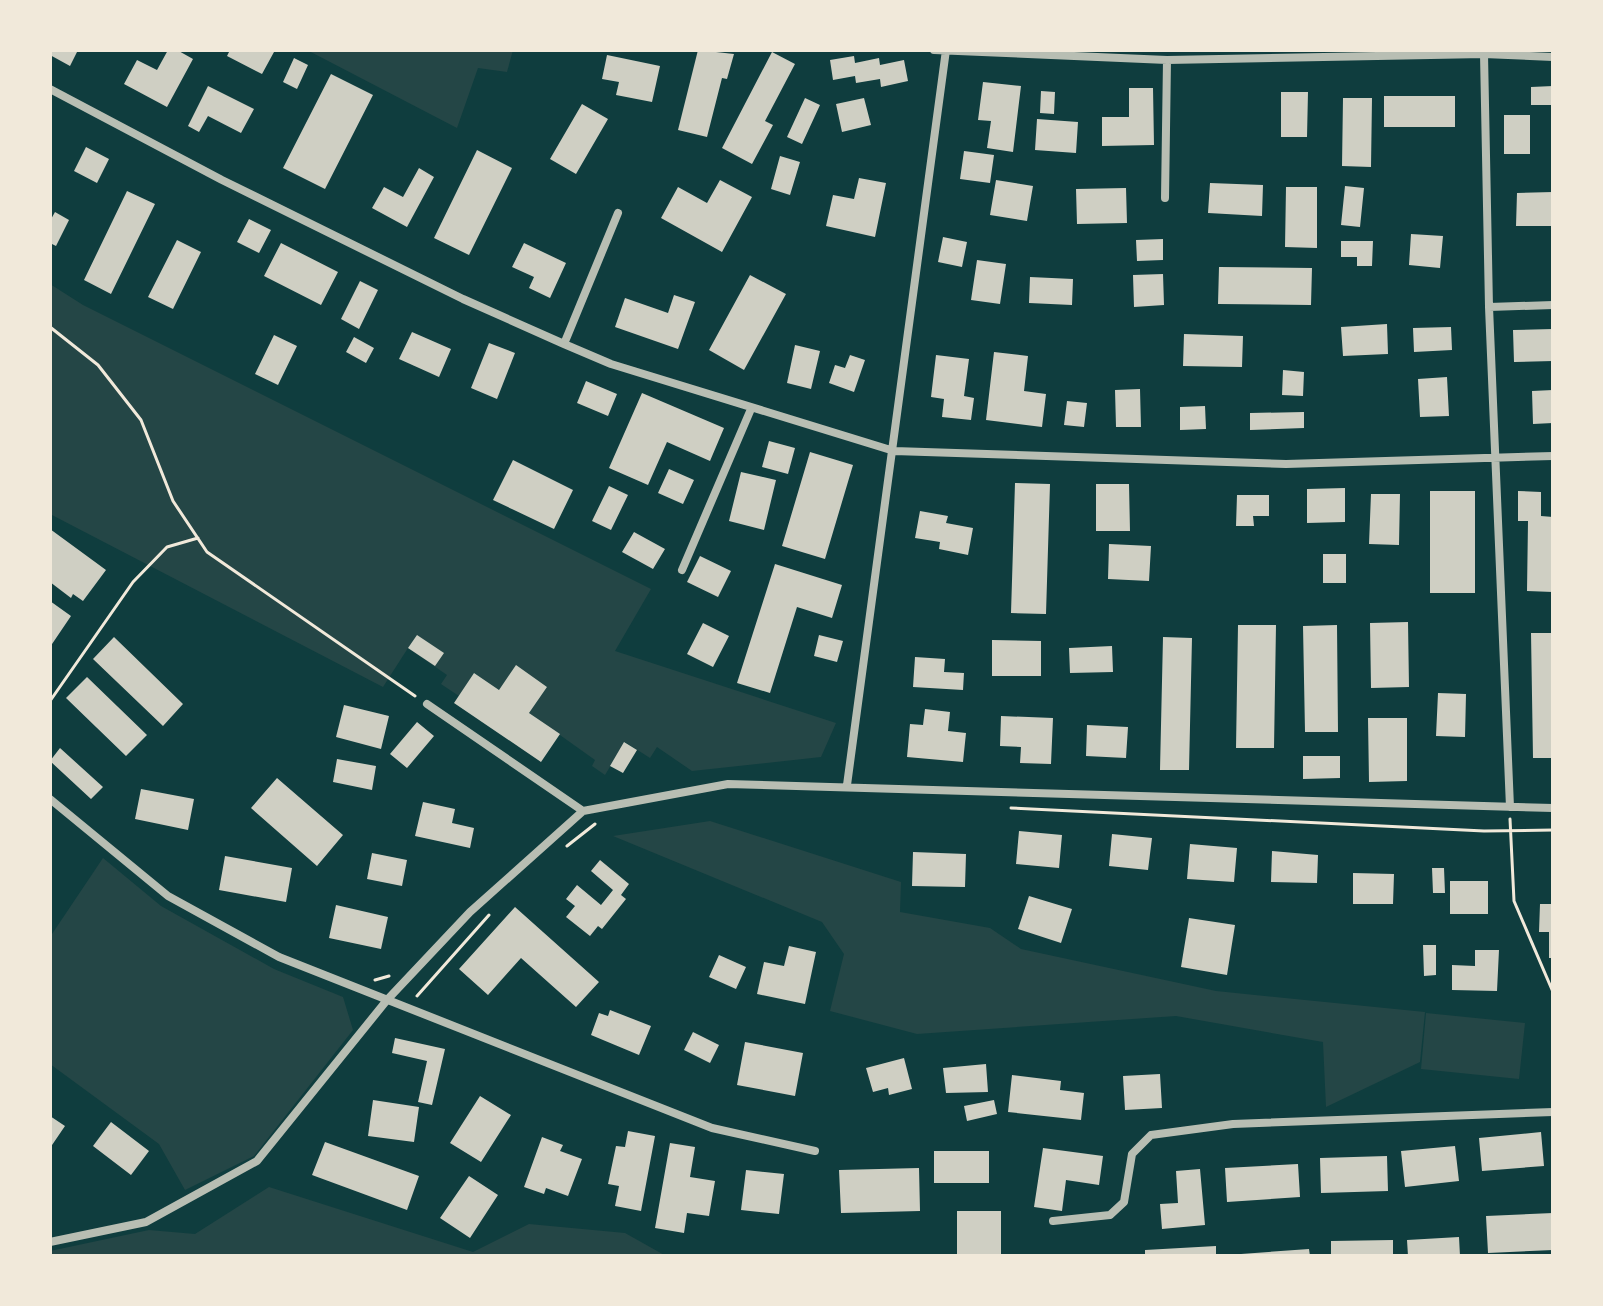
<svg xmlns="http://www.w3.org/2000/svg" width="1603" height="1306" font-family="'Noto Sans',sans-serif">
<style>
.green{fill:#244646}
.building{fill:#cfcfc3}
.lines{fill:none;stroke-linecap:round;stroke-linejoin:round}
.path{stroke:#f1e9da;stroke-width:3}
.minor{stroke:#b8beb3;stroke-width:8}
</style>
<rect width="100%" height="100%" fill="#0f3d3e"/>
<path class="green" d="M307 50H513L507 72 478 68 457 128Z
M50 284 83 305 651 589 615 651 836 723 821 757 692 771 657 747 650 758 625 742 605 775 592 766 595 760 529 713 547 687 516 666 499 690 474 673 459 696 441 684 447 675 408 648 383 687 50 514Z
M710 821 901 882 900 912 990 928 1021 949 1216 991 1425 1012 1420 1062 1326 1107 1323 1042 1176 1016 917 1034 830 1011 844 954 822 922 613 836Z
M103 858 161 906 274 969 343 997 353 1030 254 1156 185 1190 159 1144 50 1064V937Z
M1426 1013 1525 1023 1519 1079 1421 1069Z
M269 1187 473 1252 529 1224 625 1233 666 1256H50V1251L149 1230 195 1234Z"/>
<path class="building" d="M50 50H78L70 66 50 55Z
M168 50H177L193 59 167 107 124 84 137 60 157 70Z
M230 50H271L274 52 262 74 227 56Z
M698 50 734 54 727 79 722 78 707 137 678 130Z
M772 52 795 64 765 121 773 125 752 164 722 148Z
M607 55 660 66 652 102 616 95 619 82 602 79Z
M854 56 855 63 879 58 880 65 904 60 908 81 881 87 880 79 856 83 855 76 833 80 830 60Z
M294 58 308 65 297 89 283 82Z
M331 74 373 95 325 189 283 168Z
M983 82 1021 86 1013 152 987 148 991 121 978 120Z
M208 86 254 109 241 133 208 116 199 132 188 126Z
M1553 86V105H1531V87Z
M1129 88H1153L1154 145 1102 146V117H1129Z
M1041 91 1055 92 1054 114 1040 113Z
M1281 92H1308L1307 137H1281Z
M1384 96H1455V127H1384Z
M805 98 820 105 802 144 787 137Z
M864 98 871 125 842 132 836 104Z
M1343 98H1372L1371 167 1342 166Z
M582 104 608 119 576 174 550 159Z
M1504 115H1530V154H1504Z
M1037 119 1078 122 1076 153 1035 150Z
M86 147 109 159 97 183 74 171Z
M477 150 512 168 469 255 434 238Z
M964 151 994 155 990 183 960 179Z
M780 156 800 162 790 195 771 189Z
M419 168 434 177 407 227 372 208 384 187 403 197Z
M859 178 886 183 875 237 826 226 833 195 854 199Z
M720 180 752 197 722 252 661 218 678 187 707 203Z
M996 180 1033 186 1027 221 990 215Z
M1210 183 1263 185 1262 216 1208 213Z
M1345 186 1364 188 1360 227 1341 225Z
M1286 187H1317V248L1285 247Z
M1126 188 1127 223 1077 224 1076 189Z
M127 191 155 204 111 294 84 280Z
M1553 192V226H1516L1517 193Z
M55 212 69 220 56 246 50 243V221Z
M249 219 271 230 259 253 237 242Z
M1411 234 1443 236 1440 268 1409 265Z
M943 237 967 242 962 267 938 262Z
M1163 239V260L1137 261 1136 240Z
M177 240 201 252 173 309 148 297Z
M1341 241H1373L1372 266H1357V257H1341Z
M281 243 338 272 321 305 264 276Z
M524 243 566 263 550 298 529 288 534 277 512 267Z
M977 260 1006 264 1000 304 971 300Z
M1219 267 1312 268 1311 305 1218 304Z
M1163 274 1164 305 1134 307 1133 275Z
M750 275 786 294 744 370 709 350Z
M1030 277 1073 279 1072 305 1029 303Z
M360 281 378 290 359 329 341 319Z
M674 295 695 302 678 349 615 327 625 298 668 313Z
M1387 324 1388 354 1343 356 1341 327Z
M1451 327 1452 350 1414 352 1413 328Z
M1553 329V361L1514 362 1513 330Z
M412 332 451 349 439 377 399 359Z
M1184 334 1243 336 1242 367 1183 366Z
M274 335 297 346 278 385 255 374Z
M354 337 374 348 366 363 346 352Z
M489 343 515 353 497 399 471 388Z
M795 345 820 351 811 389 787 383Z
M994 352 1028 356 1024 391 1046 394 1042 427 986 420Z
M850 355 865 360 854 392 829 383 835 365 845 368Z
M936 355 969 359 964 396 974 398 971 420 942 417 944 399 931 397Z
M1283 370 1304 372 1303 396 1282 395Z
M1447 377 1449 416 1420 417 1418 379Z
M586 381 617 394 608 416 577 403Z
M1140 389 1141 427H1116L1115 390Z
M1553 390V423L1533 424 1532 391Z
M642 393 724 428 710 461 667 442 648 485 609 468Z
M1067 401 1087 403 1084 427 1064 425Z
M1205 406 1206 429 1180 430V407Z
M1304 412V428L1250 430V413Z
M769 441 795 448 788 474 762 467Z
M810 452 853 465 825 559 782 546Z
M513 460 573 490 554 529 493 500Z
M669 469 694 480 683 504 658 493Z
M741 472 776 480 764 530 729 521Z
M1015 483 1050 484 1046 614 1011 613Z
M1096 484H1129L1130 531H1096Z
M609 486 628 495 611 530 592 521Z
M1345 488V522L1307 523V489Z
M1430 491H1475V593H1430Z
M1518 491 1541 492V516L1553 517V592L1527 591 1528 521H1518Z
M1371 494H1400L1399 545 1369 544Z
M1237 495H1269V516H1253L1254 526H1236Z
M920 511 948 516 946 523 973 528 968 555 939 549 940 542 915 538Z
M50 529 106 570 83 601 73 594 71 598 50 582Z
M634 532 665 549 653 569 622 552Z
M1109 544 1151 546 1149 581 1108 579Z
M1323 554H1346V583H1323Z
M700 556 731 571 718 597 687 582Z
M775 564 842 585 832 618 797 607 770 693 737 683Z
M50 601 71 616 50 647Z
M1408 622 1409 687 1371 688 1370 623Z
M703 623 729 636 713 667 687 654Z
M1238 625H1276L1274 748H1236Z
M1337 625 1338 732H1305L1303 626Z
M1531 633H1553V758H1533Z
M417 635 444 653 435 666 408 648Z
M819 635 843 641 837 662 814 656Z
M114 637 183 704 163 726 93 659Z
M1163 637 1192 638 1189 770H1160Z
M992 640 1041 641V676H992Z
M1112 646 1113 672 1070 673 1069 648Z
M915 657 945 659 944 672 964 673 963 690 913 687Z
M516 665 547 687 529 713 560 734 541 762 454 703 474 673 499 690Z
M87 677 147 735 126 756 66 698Z
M1438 693 1466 694 1465 737 1436 736Z
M344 705 389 716 381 749 336 737Z
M925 709 950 712 948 731 966 733 963 762 907 757 910 724 923 725Z
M1001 716 1053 718 1051 764 1020 763 1021 747 1000 746Z
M1368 718H1407V781L1369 782Z
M417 722 434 736 407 768 390 754Z
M1087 725 1128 727 1126 758 1086 756Z
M624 742 637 750 623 773 610 766Z
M60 748 103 787 91 799 50 761Z
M1303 756H1340V778L1303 779Z
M337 759 376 766 372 790 333 782Z
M277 778 343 835 317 866 251 808Z
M141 789 194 799 188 830 135 819Z
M423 802 455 809 452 823 474 828 470 848 415 836Z
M1019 831 1062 835 1059 868 1016 864Z
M1112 834 1152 838 1148 870 1109 866Z
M1190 844 1237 848 1234 882 1187 879Z
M1272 851 1318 855 1317 883 1271 882Z
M913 852 966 854 965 887 912 886Z
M372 853 407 860 402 886 367 879Z
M225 856 292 868 286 902 219 890Z
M600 860 629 884 621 895 626 899 602 929 598 926 590 936 566 917 575 906 566 899 577 885 601 905 613 890 591 871Z
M1432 868H1444L1445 893H1433Z
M1353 873 1394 874 1393 904H1353Z
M1450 881H1488V914H1450Z
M1029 896 1072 909 1061 943 1018 929Z
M1540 904H1553V958H1549V932H1539Z
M336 905 388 917 381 949 329 938Z
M515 907 599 982 576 1007 521 958 488 995 459 969Z
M1189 918 1235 925 1227 975 1181 967Z
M1423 945H1436V975L1424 976Z
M789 946 816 952 805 1004 757 994 764 962 784 966Z
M1475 950H1499L1497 991 1452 990V965L1475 966Z
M719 955 746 967 736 989 709 977Z
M610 1010 651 1026 639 1055 591 1035 599 1013 608 1016Z
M693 1032 719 1045 710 1063 684 1050Z
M395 1038 445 1049 432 1105 418 1102 427 1061 392 1053Z
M745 1042 803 1053 795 1096 737 1085Z
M904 1058 912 1089 889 1095 888 1088 873 1092 866 1068Z
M986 1064 988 1092 946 1093 943 1068Z
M1160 1074 1162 1108 1125 1110 1123 1076Z
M1012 1075 1061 1081 1060 1090 1084 1093 1081 1120 1008 1112Z
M480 1096 511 1115 481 1162 450 1143Z
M373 1100 419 1107 414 1142 368 1136Z
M994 1100 997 1114 967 1121 964 1106Z
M50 1116 65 1126 50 1148Z
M111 1122 149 1151 131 1175 93 1146Z
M628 1131 655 1136 641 1211 615 1206 619 1186 608 1184 616 1146 625 1147Z
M1541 1132 1544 1166 1482 1171 1479 1138Z
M542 1137 563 1145 560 1151 582 1159 568 1196 546 1188 544 1194 524 1187Z
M325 1142 419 1176 407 1210 312 1175Z
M670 1143 695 1147 690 1177 715 1181 709 1216 687 1213 684 1233 655 1228Z
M1455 1146 1459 1181 1405 1187 1401 1151Z
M1043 1148 1103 1156 1099 1185 1066 1180 1062 1211 1034 1207Z
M934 1151H989V1183H934Z
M1387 1156 1388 1191 1321 1193 1320 1158Z
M1298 1164 1300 1197 1227 1202 1225 1168Z
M919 1168 920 1211 841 1213 839 1170Z
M1200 1169 1205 1225 1162 1229 1160 1204 1178 1203 1176 1171Z
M746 1170 784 1174 779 1214 741 1210Z
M469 1176 498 1195 470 1238 440 1218Z
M957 1211H1001V1256H957Z
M1553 1213V1250L1488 1253 1486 1216Z
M1459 1237 1460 1256H1408L1407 1240Z
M1393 1240V1256H1331V1241Z
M1216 1246V1256H1145V1250Z
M1309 1249 1310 1256H1241V1254Z"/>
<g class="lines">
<path class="path" d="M50 327 98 365 141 420 173 501 207 552 415 696
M50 701 133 582 167 547 198 538
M1011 808 1484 831 1553 830
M1510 819 1514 901 1553 992
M567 846 595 824
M375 980 389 976
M417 996 489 915"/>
<path class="minor" d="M934 50 1167 60 1484 54 1553 57
M1484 54 1489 307 1510 807
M50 89 222 180 463 299 564 344 611 364 894 451 1286 464 1553 456
M1165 198 1167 60
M1489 307 1553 305
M564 344 618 213
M682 570 751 409
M427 704 583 811
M847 785 946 50
M50 799 168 896 279 957 712 1128 815 1151
M1053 1221 1110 1215 1124 1202 1132 1154 1151 1135 1233 1124 1553 1112
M50 1242 146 1222 257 1161 387 1000 470 912 583 811 728 784 1553 808"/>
</g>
<rect width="1603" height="1306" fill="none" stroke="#f1e9da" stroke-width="104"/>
</svg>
